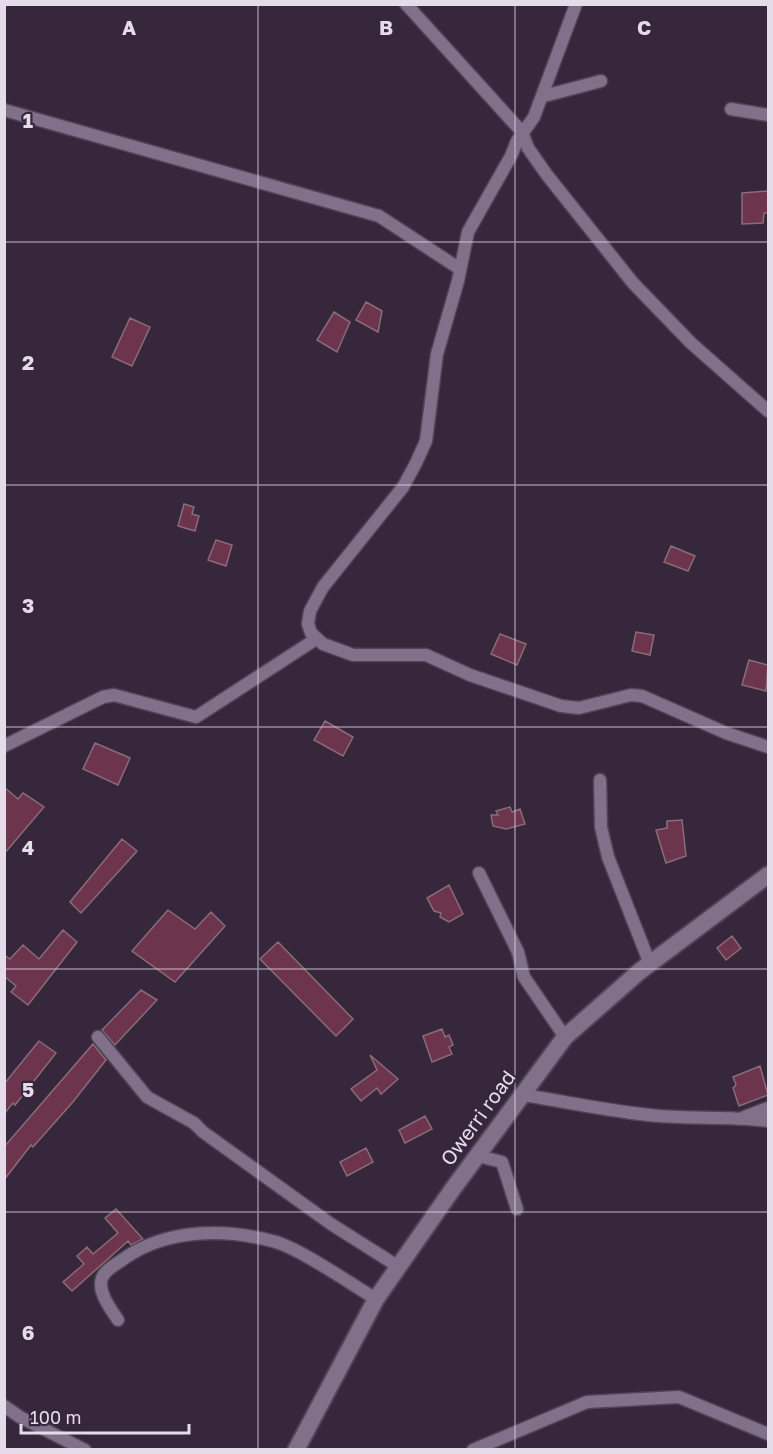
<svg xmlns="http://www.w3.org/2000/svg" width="773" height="1454" font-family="'Golos Text',sans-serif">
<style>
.building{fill:#6d344e;stroke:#8a6c78;stroke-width:1.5}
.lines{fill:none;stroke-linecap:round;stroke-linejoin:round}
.street-casing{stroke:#514456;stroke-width:15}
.secondary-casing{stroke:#514456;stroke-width:20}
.street{stroke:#817089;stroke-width:12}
.secondary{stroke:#817089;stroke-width:16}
.grid{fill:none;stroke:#e5dbe9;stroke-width:1.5;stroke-opacity:0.55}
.labels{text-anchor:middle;stroke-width:4.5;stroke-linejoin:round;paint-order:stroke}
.street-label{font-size:20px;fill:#e5dbe9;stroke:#36273c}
.grid-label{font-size:20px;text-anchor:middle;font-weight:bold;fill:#e5dbe9;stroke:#36273c;stroke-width:4.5;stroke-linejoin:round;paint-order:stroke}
</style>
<rect width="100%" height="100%" fill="#36273c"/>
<path class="building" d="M768 191V213H764L763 223 742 224V193Z
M366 302 382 311 378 332 356 320Z
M334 312 350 322 337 352 317 340Z
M130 318 150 327 132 366 112 357Z
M184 504 194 507 192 514 199 516 195 531 178 526Z
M216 540 232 545 226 566 208 560Z
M671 546 695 556 688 571 664 562Z
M636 632 654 635 650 655 632 651Z
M500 634 526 644 517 665 491 654Z
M749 660 768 665 766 691 742 685Z
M325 721 353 737 343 756 314 740Z
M95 743 130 758 118 785 83 769Z
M4 787 18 799 23 793 44 807 4 854Z
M510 807 512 812 520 809 525 824 506 829 493 826 491 815H498L496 811Z
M682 820 686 856 666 863 656 830 667 828V821Z
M122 839 137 851 81 913 70 902Z
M449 885 463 914 449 922 440 917 441 913 434 911 427 898Z
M168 910 195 929 211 912 225 926 175 982 132 951Z
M63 930 77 942 28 1005 11 992 16 986 4 976V955L10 959 23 945 39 959Z
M732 936 741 948 726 960 717 948Z
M278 942 353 1019 336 1036 260 959Z
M141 990 157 1000 115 1045 102 1030Z
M442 1029 445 1037 449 1035 453 1045 449 1047 452 1054 432 1062 423 1036Z
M39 1041 56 1053 15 1105 13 1103 4 1114V1084Z
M93 1044 106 1060 72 1103 33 1147 31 1145 4 1180V1147Z
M370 1055 398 1079 381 1094 377 1088 361 1101 351 1089 377 1070Z
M760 1066 768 1095 739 1106 733 1088 736 1085 733 1077Z
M425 1116 432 1129 405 1143 399 1130Z
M366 1148 373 1162 347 1176 340 1162Z
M116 1209 143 1239 131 1245 128 1241 72 1291 63 1282 84 1264 77 1256 87 1247 93 1254 118 1233 105 1218Z"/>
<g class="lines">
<g class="street-casing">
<path id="street" d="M406 4 522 132 528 148 547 175 633 283 691 343 768 411
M576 4 534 117 517 141 511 156 468 232 458 281 437 354 426 441 415 465 403 487 323 587 310 611 308 624 311 633 323 644 353 655H426L470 675 561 706 579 708 631 695 642 696 726 733 768 747
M544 96 601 81
M731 109 768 115
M4 110 379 216 460 269
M4 746 103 697 114 695 196 717 316 639
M600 780 601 827 608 857 650 964
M479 873 518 952 524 977 565 1037
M98 1037 147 1097 194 1123 203 1132 331 1224 399 1267
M523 1095C568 1102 613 1112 659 1116 696 1119 732 1116 768 1121
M744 1117 768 1108
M478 1156 502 1162 517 1209
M118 1320C111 1309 97 1292 102 1278 105 1270 115 1265 122 1260 166 1228 225 1228 276 1242 302 1250 351 1284 376 1299
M4 1406 20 1417 85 1450
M473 1450 587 1402 679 1397 768 1434"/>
</g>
<g class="secondary-casing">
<path id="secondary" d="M296 1450 376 1299 452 1190 565 1037 640 971 768 875"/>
</g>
<use href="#street" class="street"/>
<use href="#secondary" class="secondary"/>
</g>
<path class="grid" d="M258 4V1450M515 4V1450M4 242H768M4 485H768M4 727H768M4 969H768M4 1212H768"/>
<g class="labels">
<g class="street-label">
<text transform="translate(478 1118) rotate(-54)" y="7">Owerri road</text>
</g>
</g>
<g class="grid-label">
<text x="129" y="35">A</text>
<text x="386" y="35">B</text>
<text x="644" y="35">C</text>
<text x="28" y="128">1</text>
<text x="28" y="370">2</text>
<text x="28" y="613">3</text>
<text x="28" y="855">4</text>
<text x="28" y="1097">5</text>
<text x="28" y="1340">6</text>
</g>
<rect width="773" height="1454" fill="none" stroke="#e5dbe9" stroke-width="12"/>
<path d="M21 1424v9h168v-9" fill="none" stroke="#e5dbe9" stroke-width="3"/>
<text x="30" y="1424" font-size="18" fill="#e5dbe9" stroke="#36273c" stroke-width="4.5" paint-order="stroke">100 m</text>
</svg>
